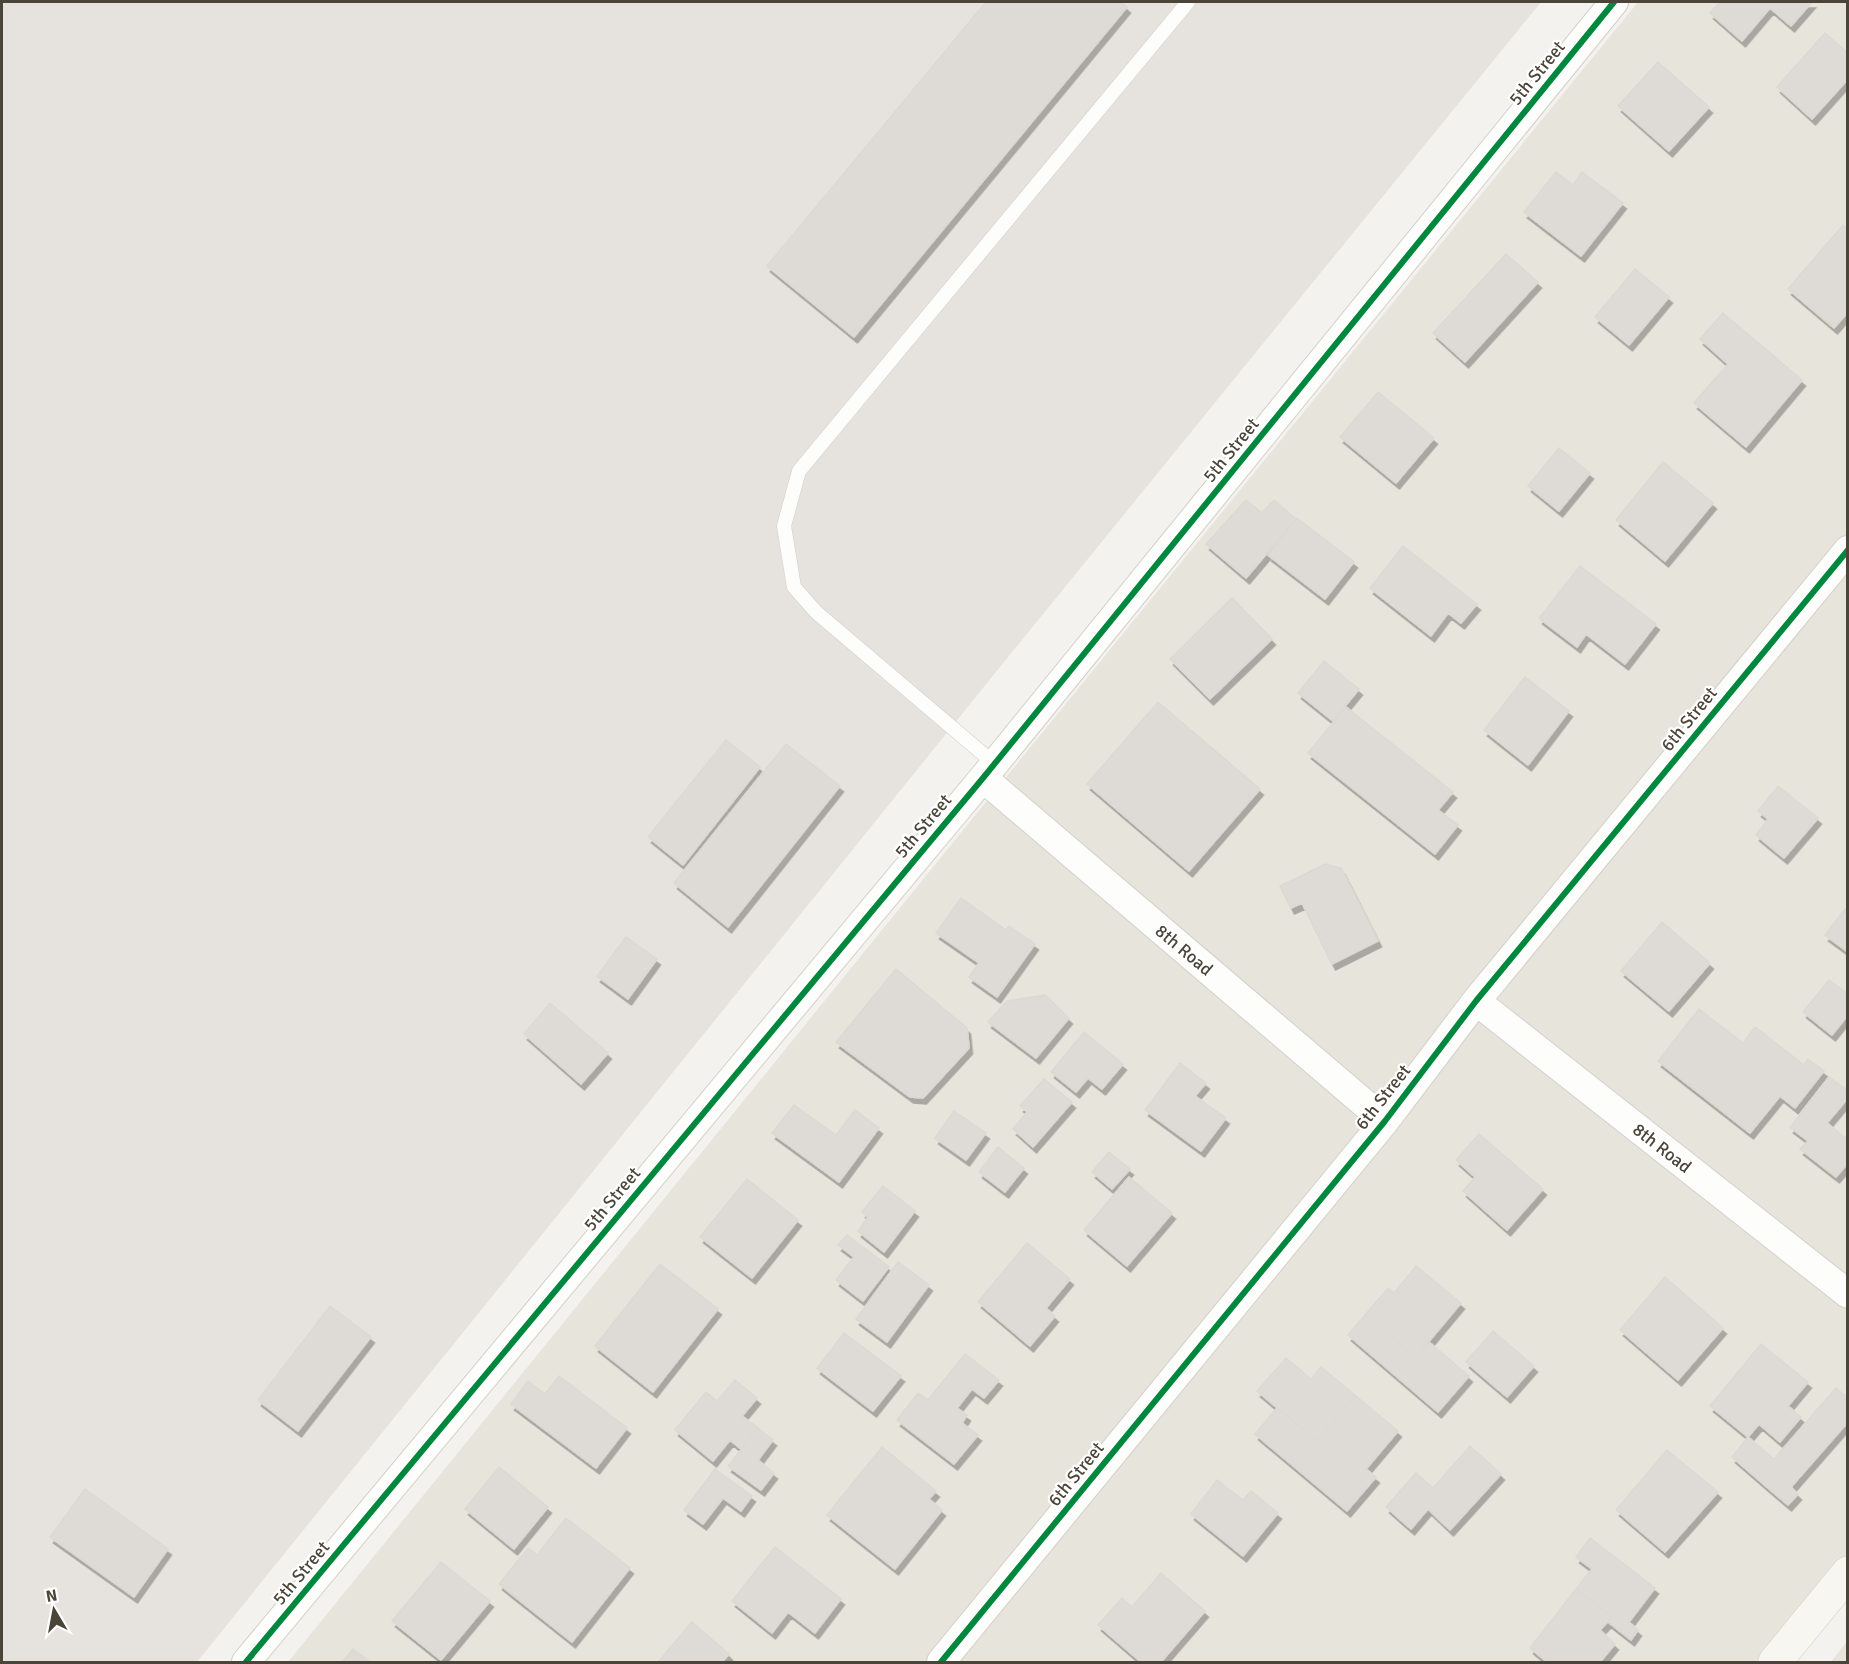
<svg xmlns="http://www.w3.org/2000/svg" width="1849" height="1664" font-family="Signika,sans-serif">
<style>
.residential{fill:#e7e4dc}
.industrial{fill:#e6e2de}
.building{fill:#dedbd6;stroke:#dcd9d4;stroke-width:1.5;filter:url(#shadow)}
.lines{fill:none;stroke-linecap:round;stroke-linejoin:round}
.lane-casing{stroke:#d2d0cb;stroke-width:15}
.street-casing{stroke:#d2d0cb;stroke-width:30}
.secondary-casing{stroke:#d3cfc5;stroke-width:34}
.lane{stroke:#fdfdfc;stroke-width:14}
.street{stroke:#fdfdfc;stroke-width:28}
.secondary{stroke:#f7f6f1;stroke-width:33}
.cycleway-casing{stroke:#fff;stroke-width:10}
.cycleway{stroke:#00873e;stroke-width:6}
.labels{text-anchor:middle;stroke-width:4.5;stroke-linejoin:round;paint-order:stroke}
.street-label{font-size:18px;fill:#4b4439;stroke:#fff}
</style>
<defs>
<filter id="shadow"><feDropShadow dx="3.5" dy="6" stdDeviation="0" flood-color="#0004"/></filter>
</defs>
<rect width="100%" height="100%" fill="#f4f2ee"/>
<path class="residential" d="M1638 2H1847L1848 1577 1779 1662H288L1007 776Z
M1847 1641V1662H1831Z"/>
<path class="industrial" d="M2 2H1541L1004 662 197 1662H2Z"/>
<path class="building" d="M986 2H1121L1127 7 854 337 767 266Z
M1720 2H1812L1791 26 1770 8 1742 41 1710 13Z
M1825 33 1848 53V79L1812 119 1777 87Z
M1658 62 1709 107 1669 151 1618 106Z
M1556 172 1573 185 1582 172 1623 203 1581 256 1524 212Z
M1843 225 1848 229V312L1834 328 1788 289Z
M1506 254 1538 282 1465 362 1433 333Z
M1635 269 1669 297 1629 345 1595 317Z
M1723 313 1802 380 1746 447 1694 403 1728 364 1700 339Z
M1378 392 1434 438 1396 483 1340 437Z
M1559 448 1590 473 1559 511 1528 486Z
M1663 462 1713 503 1665 561 1616 520Z
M1246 500 1262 513 1274 500 1296 519 1246 578 1206 544Z
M1297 518 1354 562 1325 599 1268 555Z
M1403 546 1477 604 1461 623 1448 613 1431 636 1370 588Z
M1580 566 1656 624 1625 664 1586 634 1577 647 1539 618Z
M1232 598 1272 639 1210 699 1170 659Z
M1324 661 1359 689 1333 721 1298 693Z
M1525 677 1569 711 1528 765 1484 730Z
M1158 702 1260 789 1189 871 1087 784Z
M1346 707 1453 792 1438 810 1458 825 1435 854 1308 753Z
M726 740 760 767 683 865 648 837Z
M786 744 840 786 728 927 674 883Z
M1778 786 1818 818 1784 858 1756 835 1768 819 1758 811Z
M1325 864 1341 868 1378 941 1332 964 1302 903 1291 908 1280 886Z
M961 898 1006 930 1009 926 1035 944 997 997 969 977 979 963 936 933Z
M1845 909 1848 910V952L1825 935Z
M1662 922 1710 963 1669 1011 1621 971Z
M626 937 657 959 628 999 597 976Z
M896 969 967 1028 969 1048 923 1098 910 1097 836 1042Z
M1829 980 1848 994V1015L1832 1035 1803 1012Z
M1045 995 1069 1018 1036 1058 988 1022 1007 1001Z
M550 1003 608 1053 581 1084 524 1034Z
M1699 1009 1743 1043 1755 1027 1804 1065 1808 1059 1824 1071 1795 1108 1780 1096 1750 1133 1658 1061Z
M1084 1032 1123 1064 1102 1089 1088 1078 1076 1092 1051 1072Z
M1180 1063 1206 1083 1195 1096 1226 1118 1201 1151 1145 1110Z
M1829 1077 1848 1091V1098L1827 1123 1848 1140V1163L1836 1177 1800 1149 1808 1141 1790 1127Z
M1044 1079 1072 1102 1033 1147 1013 1129 1027 1112 1020 1106Z
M794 1105 836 1135 855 1110 879 1128 839 1182 772 1133Z
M954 1111 986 1133 966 1160 935 1138Z
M1479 1134 1543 1189 1507 1230 1463 1191 1475 1177 1456 1160Z
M998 1147 1024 1168 1005 1192 979 1172Z
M1109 1152 1130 1169 1112 1189 1092 1172Z
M1129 1177 1172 1213 1127 1266 1084 1230Z
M747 1179 798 1220 752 1278 700 1237Z
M883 1186 915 1211 884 1252 858 1231 868 1217 862 1212Z
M847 1235 889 1267 863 1301 836 1280 854 1257 838 1245Z
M1027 1243 1070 1279 1046 1308 1055 1316 1030 1346 978 1302Z
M898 1262 929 1285 887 1342 856 1319Z
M660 1264 718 1309 653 1392 595 1346Z
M1416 1266 1461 1303 1416 1357 1365 1315 1388 1288 1394 1293Z
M1665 1277 1723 1328 1678 1380 1620 1330Z
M330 1306 371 1337 298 1431 258 1400Z
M1365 1315 1416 1357 1429 1342 1469 1376 1438 1412 1348 1335Z
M1493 1331 1534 1366 1507 1397 1466 1362Z
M844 1333 901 1376 873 1411 817 1368Z
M1761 1344 1808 1382 1788 1406 1801 1417 1780 1442 1759 1424 1748 1437 1710 1406Z
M965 1354 999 1380 984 1398 972 1389 957 1408 967 1415 962 1423 978 1435 954 1464 897 1420 918 1393 928 1400Z
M1286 1358 1311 1379 1321 1367 1356 1396 1317 1441 1257 1391Z
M559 1376 627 1428 596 1468 511 1404 528 1381 545 1394Z
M735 1380 757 1398 742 1416 758 1428 741 1449 730 1440 713 1461 675 1430 706 1392 717 1401Z
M1836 1388 1848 1398V1422L1791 1487 1798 1494 1788 1505 1732 1457 1748 1437 1774 1459Z
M1356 1396 1398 1431 1366 1469 1376 1477 1347 1511 1255 1434 1277 1408 1317 1441Z
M758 1428 773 1440 758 1460 774 1473 761 1490 728 1466Z
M1470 1446 1501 1474 1450 1530 1428 1509 1411 1529 1386 1507 1416 1473 1433 1488Z
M882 1447 936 1491 929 1499 942 1510 895 1569 827 1515Z
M1667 1450 1718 1492 1665 1552 1616 1510Z
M499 1467 548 1507 514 1549 465 1509Z
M715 1469 752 1496 741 1511 723 1498 703 1524 684 1510Z
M1217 1480 1243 1500 1251 1491 1278 1513 1243 1556 1191 1514Z
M85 1489 168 1549 134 1597 50 1537Z
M566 1518 630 1568 572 1642 499 1584 528 1548 537 1555Z
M1590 1538 1655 1588 1629 1622 1638 1630 1631 1640 1608 1622 1612 1617 1576 1589 1592 1569 1576 1557Z
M775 1547 841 1599 815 1633 788 1612 772 1633 732 1601Z
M441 1562 490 1601 441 1660 392 1621Z
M1161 1573 1205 1611 1161 1662H1141L1098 1625 1122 1598 1132 1607Z
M1576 1589 1612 1617 1600 1630 1615 1644 1600 1662H1547L1530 1648Z
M692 1622 729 1654 722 1662H658Z
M353 1649 370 1662H342Z"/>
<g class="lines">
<g class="lane-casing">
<path id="lane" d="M995 764 816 612 794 587 784 526 799 471 1188 2"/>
</g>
<g class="street-casing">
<path id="street" d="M983 778 1385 1121
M1476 1001 1848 1294
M246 1662 983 778 1614 2
M941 1662 1385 1121 1476 1001 1848 550"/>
</g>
<g class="secondary-casing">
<path id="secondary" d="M1775 1662 1848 1573"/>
</g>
<use href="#lane" class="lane"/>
<use href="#street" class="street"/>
<use href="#secondary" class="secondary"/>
<g class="cycleway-casing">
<path id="cycleway" d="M246 1662 983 778 1614 2
M941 1662 1385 1121 1476 1001 1848 550"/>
</g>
<use href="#cycleway" class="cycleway"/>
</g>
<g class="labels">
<g class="street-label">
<text transform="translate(1537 73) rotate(-51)" y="6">5th Street</text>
<text transform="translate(1231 450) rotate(-51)" y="6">5th Street</text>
<text transform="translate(1689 719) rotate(-51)" y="6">6th Street</text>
<text transform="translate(923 826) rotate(-50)" y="6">5th Street</text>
<text transform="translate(1184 950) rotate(40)" y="6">8th Road</text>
<text transform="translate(1383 1097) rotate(-52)" y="6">6th Street</text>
<text transform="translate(1662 1148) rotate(38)" y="6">8th Road</text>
<text transform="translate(612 1199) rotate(-50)" y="6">5th Street</text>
<text transform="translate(1076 1474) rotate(-51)" y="6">6th Street</text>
<text transform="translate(301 1573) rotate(-50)" y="6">5th Street</text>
</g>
</g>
<rect width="1849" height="1664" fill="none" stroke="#4b4439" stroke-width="6"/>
<g transform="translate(54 1610) rotate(350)" stroke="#ffffff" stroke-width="4.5" paint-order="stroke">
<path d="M0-4.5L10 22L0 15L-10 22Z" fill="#4b4439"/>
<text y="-9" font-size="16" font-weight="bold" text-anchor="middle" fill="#4b4439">N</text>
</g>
</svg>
